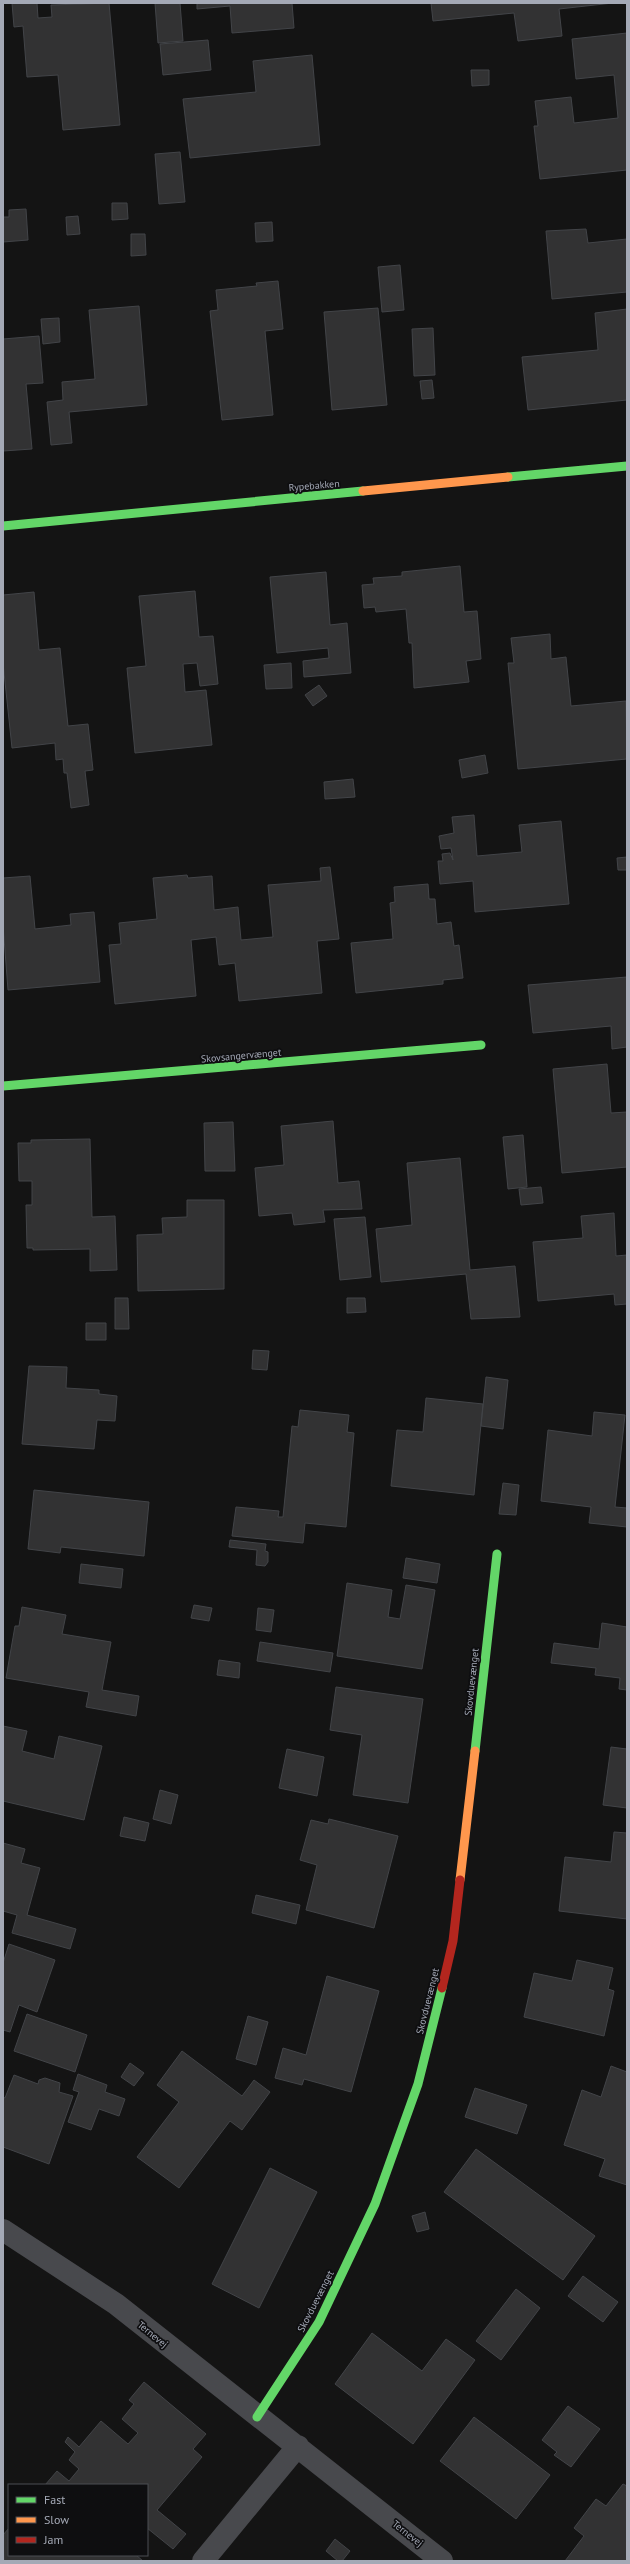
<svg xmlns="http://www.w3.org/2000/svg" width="630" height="2564" font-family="'PT Sans',sans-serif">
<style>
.building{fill:#323233;stroke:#424448}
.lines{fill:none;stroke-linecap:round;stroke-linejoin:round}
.street{stroke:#48494d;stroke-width:22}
.fast{stroke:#63d668;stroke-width:9}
.slow{stroke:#ff974d;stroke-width:9}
.jam{stroke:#b3261e;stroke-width:9}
.labels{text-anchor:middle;stroke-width:3.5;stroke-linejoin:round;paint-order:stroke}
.street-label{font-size:10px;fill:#a4a9b6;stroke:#0e0e10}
</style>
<rect width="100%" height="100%" fill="#141414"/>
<path class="building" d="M12 3H37L38 18 52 17 51 5 109 3 120 125 63 130 58 75 27 77 23 26 14 27Z
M155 3H180L183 41 158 43Z
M197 3H292L294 28 232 33 230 6 197 9Z
M431 3H613L559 9 562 36 518 41 514 13 433 21Z
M627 33V170L540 179 534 126H538L535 101 571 97 574 123 618 118 614 75 576 79 572 39Z
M208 40 211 70 163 75 160 44Z
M312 55 320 145 190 158 183 99 256 92 253 61Z
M471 70H489V85L472 86Z
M180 152 185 202 159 204 155 154Z
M112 203H127L128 219 112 220Z
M26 209 28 240 3 242V217H9V210Z
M78 216 80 234 67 235 66 217Z
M272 222 273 241 256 242 255 223Z
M586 229 588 243 627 239V292L552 299 546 231Z
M131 234H145L146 255 131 256Z
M400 265 404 310 382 312 378 267Z
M278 281 283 329 265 331 273 415 222 420 210 311 218 310 216 290 257 286 256 283Z
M139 306 147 405 69 412 72 443 51 445 47 402 63 400 62 382 95 379 89 310Z
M378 308 387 405 332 410 324 312Z
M627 309V400L528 410 522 357 598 350 595 313Z
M59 318 60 342 43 344 41 319Z
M433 328 435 375 414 376 412 329Z
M39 336 43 383 26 384 32 449 3 451V339Z
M432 380 434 398 422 399 420 381Z
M460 566 464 612 477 611 481 659 466 661 469 682 414 688 412 643H409L406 609 376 612 375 607 364 608 362 585 374 584 373 578 402 576V572Z
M326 572 330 625 347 623 351 673 304 677 303 661 329 658 328 648 277 653 270 577Z
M195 591 199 637 213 636 218 684 200 686 197 663 183 664 185 692 206 690 212 745 135 753 127 668 146 666 139 596Z
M34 592 39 650 60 648 68 726 88 724 93 770 85 771 89 805 71 808 67 773H64L63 759 56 760 55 743 12 748 3 663V595Z
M550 634 551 659 566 657 571 706 626 701 627 759 518 769 508 663H514L511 638Z
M291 663 292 688 266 689 264 665Z
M319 685 327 696 313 706 305 695Z
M485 755 488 773 462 778 459 760Z
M353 779 355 797 325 799 324 782Z
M474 815 477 856 522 852 519 825 561 821 569 904 475 912 473 881 440 884 438 861H443L442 854 450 853 453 860 451 848 441 849 439 836 454 833 452 817Z
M627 857V870H618L617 858Z
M330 867 339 939 317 941 322 993 239 1001 235 963 219 965 216 937 191 940 196 996 115 1004 109 945 121 944 119 923 157 919 153 878 187 875 188 878 212 876 214 910 238 907 241 940 273 937 268 885 321 881 320 868Z
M30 876 35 929 71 925 70 914 94 912 100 982 8 990 3 925V878Z
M428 884 429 899H435L437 924 451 922 454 946 459 945 463 978 443 980V984L356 993 351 943 393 939 390 903 395 902 394 887Z
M627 977V1047L612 1049 611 1026 533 1033 528 985Z
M607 1064 611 1113 627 1112V1167L562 1173 553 1069Z
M333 1121 338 1183 359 1181 362 1209 323 1210 325 1222 294 1225 292 1213 259 1216 255 1168 284 1165 281 1126Z
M233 1122 235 1171H205L204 1123Z
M523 1135 527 1187 508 1189 503 1137Z
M90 1139 92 1217 115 1216 117 1270 90 1271V1249L33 1250V1248H27L26 1205H32V1181H19L18 1143H31V1140Z
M460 1158 470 1270 515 1266 520 1317 471 1319 466 1274 381 1282 376 1229 412 1225 407 1163Z
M541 1187 543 1203 521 1205 519 1189Z
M187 1200H224V1289L138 1291 137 1235 163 1234 162 1218 187 1217Z
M614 1213 616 1256 627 1255V1304L615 1305 614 1294 538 1301 533 1242 583 1238 581 1216Z
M365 1217 371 1277 340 1280 334 1219Z
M115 1298H128L129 1329H115Z
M347 1298H365L366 1312 347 1313Z
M86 1323H106V1340H86Z
M253 1350 269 1351 267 1370 252 1369Z
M29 1366 67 1367 66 1388 99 1390V1394L117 1396 115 1421 97 1420 94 1449 22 1444Z
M486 1377 508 1380 503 1429 481 1426Z
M426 1398 483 1404 474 1495 391 1486 397 1430 423 1432Z
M300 1410 349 1415 347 1432 354 1433 346 1527 305 1523 303 1543 232 1536 236 1507 279 1511 278 1517H283L292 1426 298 1427Z
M594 1412 625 1415 615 1507 627 1508V1527L589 1523 591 1507 541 1501 548 1430 592 1436Z
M503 1483 519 1485 516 1515 499 1514Z
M34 1490 149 1502 144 1556 61 1547 60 1553 28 1549Z
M230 1540 266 1544 265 1551 268 1552V1562L265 1566 256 1565 257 1550 229 1547Z
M406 1558 440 1564 437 1583 403 1578Z
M81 1564 123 1569 121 1588 79 1583Z
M347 1583 392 1590 388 1617 400 1619 406 1585 435 1590 422 1669 337 1656Z
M194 1605 212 1608 209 1621 191 1618Z
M22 1607 66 1615 62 1634 111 1642 102 1690 139 1696 136 1716 86 1707 89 1692 6 1678 15 1626H19Z
M258 1608 274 1610 271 1632 256 1630Z
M602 1623 627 1627V1690L619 1689 620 1678 595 1675 596 1668 551 1663 554 1643 599 1649Z
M260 1642 333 1653 330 1672 257 1661Z
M219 1660 240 1663 239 1678 217 1675Z
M336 1687 423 1699 408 1803 353 1795 362 1735 330 1730Z
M3 1726 27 1731 22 1751 54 1759 59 1736 102 1746 84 1820 3 1801Z
M611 1747 627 1749V1808L603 1805Z
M287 1749 324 1757 317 1796 279 1788Z
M160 1790 178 1795 171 1824 153 1819Z
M124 1817 149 1823 145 1841 120 1836Z
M329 1819 398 1836 374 1928 306 1910 317 1865 300 1860 311 1820 328 1824Z
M614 1832 627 1833V1919L559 1911 565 1857 611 1862Z
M3 1843 25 1849 21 1863 40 1868 27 1915 76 1929 70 1949 12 1933 17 1915 3 1911Z
M256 1895 300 1905 296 1924 252 1913Z
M9 1944 55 1960 37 2012 19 2005 10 2032 3 2030V1963Z
M577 1960 613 1968 608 1989 614 1991 604 2036 524 2017 534 1973 572 1981Z
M327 1976 379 1991 351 2092 304 2079 302 2085 275 2078 283 2048 306 2055Z
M27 2014 87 2035 75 2072 14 2051Z
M248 2016 268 2022 256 2065 236 2059Z
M182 2051 242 2096 254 2080 270 2092 242 2130 230 2121 179 2188 137 2157 179 2102 157 2085Z
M130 2063 144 2073 134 2086 121 2077Z
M611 2066 627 2072V2185L599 2176 605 2159 564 2145 582 2090 601 2097Z
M78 2074 107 2085 105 2092 125 2099 119 2116 99 2109 91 2130 68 2122 79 2092 73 2090Z
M14 2075 38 2084 39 2080 45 2078 60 2083 59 2092 73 2096 49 2164 3 2147V2097L5 2098Z
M475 2088 527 2105 517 2134 465 2117Z
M476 2149 595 2236 563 2280 444 2192Z
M270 2168 317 2192 259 2308 212 2284Z
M425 2212 429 2229 417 2232 412 2216Z
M583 2276 618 2302 603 2322 568 2296Z
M516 2289 540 2308 501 2360 476 2341Z
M372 2333 422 2371 446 2339 475 2360 413 2444 335 2384Z
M144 2382 206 2434 193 2449 202 2457 157 2510 186 2534 173 2549 147 2528V2485H45L57 2471 69 2481 79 2469 69 2460 75 2452 65 2442 68 2437 79 2447 101 2421 128 2444 138 2433 122 2419 134 2404 129 2400Z
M568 2406 600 2429 571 2467 554 2455 557 2452 542 2440Z
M474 2417 550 2475 516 2519 440 2461Z
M623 2484 627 2486V2561H565L584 2536 574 2528 596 2499 606 2506Z
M9 2528V2555H136L143 2561H4L3 2535Z
M335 2539 350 2551 342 2561H338L326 2551Z"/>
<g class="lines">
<path class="street" d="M3 2230 116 2304 442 2561
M203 2561 298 2446"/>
<path class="fast" d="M508 477 627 466
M3 526 363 491
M3 1086 481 1045
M475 1751 497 1554
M257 2417 319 2322 375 2204 418 2084 442 1988"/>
<path class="slow" d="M363 491 508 477
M460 1880 475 1751"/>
<path class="jam" d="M442 1988 453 1941 460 1880"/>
</g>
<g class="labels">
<g class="street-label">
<text transform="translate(314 485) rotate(-5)" y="4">Rypebakken</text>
<text transform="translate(241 1055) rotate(-5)" y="4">Skovsangervænget</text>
<text transform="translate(471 1682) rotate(-84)" y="4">Skovduevænget</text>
<text transform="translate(427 2001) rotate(-76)" y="4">Skovduevænget</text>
<text transform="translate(315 2301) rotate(-63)" y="4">Skovduevænget</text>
<text transform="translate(153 2334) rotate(39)" y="4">Ternevej</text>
<text transform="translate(408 2533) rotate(38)" y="4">Ternevej</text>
</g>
</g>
<rect width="630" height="2564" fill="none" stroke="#a4a9b6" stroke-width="8"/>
<rect x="8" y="2484" width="140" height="72" fill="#0e0e10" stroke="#4a4c52"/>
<rect x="16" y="2497" width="20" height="6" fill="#63d668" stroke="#4a4c52"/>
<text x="44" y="2504" font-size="12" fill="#a4a9b6">Fast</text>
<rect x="16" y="2517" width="20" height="6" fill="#ff974d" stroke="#4a4c52"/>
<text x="44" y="2524" font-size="12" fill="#a4a9b6">Slow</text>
<rect x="16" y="2537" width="20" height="6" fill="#b3261e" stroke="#4a4c52"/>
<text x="44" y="2544" font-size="12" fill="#a4a9b6">Jam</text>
</svg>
